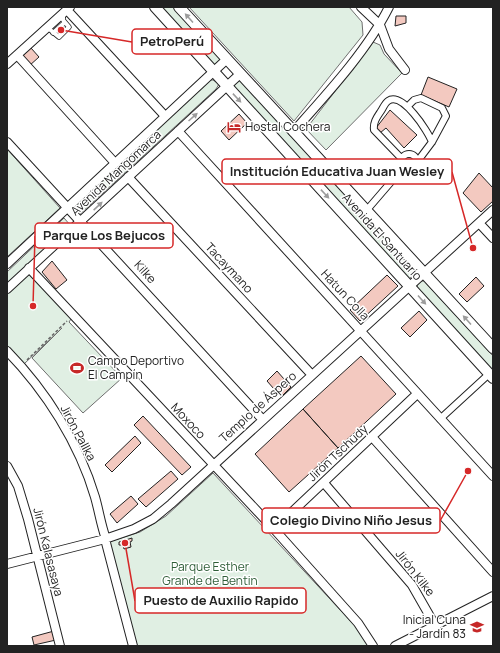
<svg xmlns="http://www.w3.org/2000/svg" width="500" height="653" font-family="Manrope,sans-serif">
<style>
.green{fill:#e0efe3;stroke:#6f6f6f}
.building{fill:#f3c9c0;stroke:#222}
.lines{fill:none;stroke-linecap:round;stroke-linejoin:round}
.service-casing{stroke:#222;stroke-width:5.5}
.pedestrian-casing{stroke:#222;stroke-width:8}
.minor-casing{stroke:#222;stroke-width:10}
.tertiary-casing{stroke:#222;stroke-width:12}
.path{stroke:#646464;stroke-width:1.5;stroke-dasharray:3 2;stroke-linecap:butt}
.service{stroke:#fff;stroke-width:4}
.pedestrian{stroke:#fff;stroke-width:6}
.minor{stroke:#fff;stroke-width:8}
.tertiary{stroke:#fff;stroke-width:10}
.oneway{fill:#9c9c9c}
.labels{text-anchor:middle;stroke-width:3;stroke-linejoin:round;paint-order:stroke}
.poi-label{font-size:12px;fill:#222;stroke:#fff;text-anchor:start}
.street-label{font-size:12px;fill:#222;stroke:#fff}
.park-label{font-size:12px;fill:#2f5e38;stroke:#fff}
.leader{fill:none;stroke:#d62828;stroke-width:1.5}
.callout-dot{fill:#d62828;stroke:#fff;stroke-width:1.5}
.callout{fill:#fff;stroke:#d62828;stroke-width:1.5}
.callout-label{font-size:13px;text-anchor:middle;font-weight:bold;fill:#222}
</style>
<rect width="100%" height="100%" fill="#fff"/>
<path class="green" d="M159 7H174L220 58 219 62 214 65Z
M189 7H349L362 22 363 35 294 121Z
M373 42 380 45 384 54 402 73 326 150 306 129Z
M210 80H213L219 84 216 89 79 215H75L73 207Z
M237 80 241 81 416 270 415 274 409 279 233 88V84Z
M7 149 60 208 7 257Z
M64 218 71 226 7 284V272Z
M28 275H32L71 319 69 322 122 378 83 413 32 358 62 328 24 364 7 345V293Z
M420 281H424L493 356V371L417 289V285Z
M213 473 356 627 369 646H136L108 542 140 532 166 516Z"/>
<path class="building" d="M396 16H406V23L395 26Z
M31 48 39 57 29 66 21 57Z
M428 77 457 89 449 107 421 95Z
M390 110 417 135 404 148 386 128 380 133 376 128Z
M239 114 247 123 229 140 221 131Z
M479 173 493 188V201L481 212 463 193Z
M52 261 67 280 56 289 42 272Z
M387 275 398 286 360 321 350 310Z
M476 277 484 286 467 302 459 294Z
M419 311 427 320 410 337 401 328Z
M361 356 396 394 338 448 303 409Z
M277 371 291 387 281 397 267 381Z
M303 409 338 448 289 492 255 454Z
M143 416 191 467 182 475 134 425Z
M135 436 141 443 112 472 105 465Z
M171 471 178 479 146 507 138 499Z
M131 496 138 504 117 523 110 514Z
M132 538V541L130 542 131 547 124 549 123 545H119V542Z
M54 631 56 640 34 645 32 637Z"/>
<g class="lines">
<g class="service-casing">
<path id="service" d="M48 28 59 37 69 27 63 20V14
M53 33 64 23"/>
</g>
<g class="pedestrian-casing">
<path id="pedestrian" d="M408 106 414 100 421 98 442 108 446 116 432 142 417 162
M401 162a8 8 0 1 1 16 0a8 8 0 1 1-16 0Z
M401 158 374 130C373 122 377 117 381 111 383 108 385 103 388 101 402 91 428 131 432 142
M366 211 403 168
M440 419 489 374"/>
</g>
<g class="minor-casing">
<path id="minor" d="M361 7 380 25 389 49 405 70
M67 10 165 116
M17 55 115 163
M7 64 70 7
M178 131 493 476
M293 132C326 95 367 51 389 7
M7 142 263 420
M128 177 312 375
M479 223 493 238
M7 264 227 59
M29 268 274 529 358 623 373 646
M7 289 240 74
M7 351C46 391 79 443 95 497 99 511 101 525 106 539
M373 438 493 572
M7 466 18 486 28 519 60 646
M324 483 412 585 436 627
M274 529 417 394
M105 539 133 646
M7 564 105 539 134 529 153 519 171 504 493 210
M395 646 493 596"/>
</g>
<g class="tertiary-casing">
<path id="tertiary" d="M155 7 493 378
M179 7 493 348"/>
</g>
<path class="path" d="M27 360 67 321"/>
<use href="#service" class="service"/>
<use href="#pedestrian" class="pedestrian"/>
<use href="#minor" class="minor"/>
<use href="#tertiary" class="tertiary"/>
</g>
<defs><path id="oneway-solid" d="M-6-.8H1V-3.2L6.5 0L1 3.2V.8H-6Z"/></defs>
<g class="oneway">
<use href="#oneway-solid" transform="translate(189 18) rotate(-132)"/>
<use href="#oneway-solid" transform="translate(237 98) rotate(47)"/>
<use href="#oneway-solid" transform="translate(193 117) rotate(-42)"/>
<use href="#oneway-solid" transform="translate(325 194) rotate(47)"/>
<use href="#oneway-solid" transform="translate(98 206) rotate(-43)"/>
<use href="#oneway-solid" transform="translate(422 300) rotate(48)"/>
<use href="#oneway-solid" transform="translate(467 320) rotate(-132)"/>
</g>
<defs>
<g id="hotel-bare" transform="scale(1.08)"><path d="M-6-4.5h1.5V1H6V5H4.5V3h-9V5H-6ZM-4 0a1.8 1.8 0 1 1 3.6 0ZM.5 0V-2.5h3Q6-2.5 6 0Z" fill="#c62828" stroke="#fff" stroke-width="2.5" paint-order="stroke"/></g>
<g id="stadium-bare" transform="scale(1.08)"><path d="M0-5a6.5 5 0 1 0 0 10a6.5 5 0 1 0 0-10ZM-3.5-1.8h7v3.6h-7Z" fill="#c62828" stroke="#fff" stroke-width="2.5" paint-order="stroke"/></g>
<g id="school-bare" transform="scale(1.08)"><path d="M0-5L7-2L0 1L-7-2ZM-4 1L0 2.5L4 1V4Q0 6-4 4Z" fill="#c62828" stroke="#fff" stroke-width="2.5" paint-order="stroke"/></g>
</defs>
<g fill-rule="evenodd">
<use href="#hotel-bare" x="234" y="127"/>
<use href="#stadium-bare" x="77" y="368"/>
<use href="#school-bare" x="477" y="627"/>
</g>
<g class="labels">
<g class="poi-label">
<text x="245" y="131">Hostal Cochera</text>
<text x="88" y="365">Campo Deportivo<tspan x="88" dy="14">El Campín</tspan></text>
<text x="466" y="624" text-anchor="end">Inicial Cuna<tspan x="466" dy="14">- Jardín 83</tspan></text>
</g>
<g class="street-label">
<text transform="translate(116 173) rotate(-43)" y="4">Avenida Mangomarca</text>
<text transform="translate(382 237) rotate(48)" y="4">Avenida El Santuario</text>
<text transform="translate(229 268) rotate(47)" y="4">Tacaymano</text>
<text transform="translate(145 272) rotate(48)" y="4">Kilke</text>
<text transform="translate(345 295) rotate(47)" y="4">Hatun Colla</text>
<text transform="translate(258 407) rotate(-42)" y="4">Templo de Áspero</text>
<text transform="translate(188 421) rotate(47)" y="4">Moxoco</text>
<text transform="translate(78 433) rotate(62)" y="4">Jirón Pallka</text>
<text transform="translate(338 453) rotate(-43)" y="4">Jirón Tschudy</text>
<text transform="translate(48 552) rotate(76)" y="4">Jirón Kalasasaya</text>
<text transform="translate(415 573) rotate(52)" y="4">Jirón Kilke</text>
</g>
<g class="park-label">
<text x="210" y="571">Parque Esther<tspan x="210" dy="14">Grande de Bentin</tspan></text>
</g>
</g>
<path class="leader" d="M61 30L132 42M473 248L452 172M33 306L35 236M468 471L440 521M125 543L135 601"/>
<g class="callout-dot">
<circle cx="61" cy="30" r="4"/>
<circle cx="473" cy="248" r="4"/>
<circle cx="33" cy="306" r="4"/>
<circle cx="468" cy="471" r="4"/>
<circle cx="125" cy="543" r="4"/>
</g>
<g class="callout">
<rect x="132" y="29" width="80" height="25" rx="4"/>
<rect x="222" y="159" width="230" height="25" rx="4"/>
<rect x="35" y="223" width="138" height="25" rx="4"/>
<rect x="262" y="508" width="178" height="25" rx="4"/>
<rect x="135" y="588" width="171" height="25" rx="4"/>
</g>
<g class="callout-label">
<text x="172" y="46">PetroPerú</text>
<text x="337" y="176">Institución Educativa Juan Wesley</text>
<text x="104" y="240">Parque Los Bejucos</text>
<text x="351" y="525">Colegio Divino Niño Jesus</text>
<text x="221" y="605">Puesto de Auxilio Rapido</text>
</g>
<rect width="500" height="653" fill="none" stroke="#222222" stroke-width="16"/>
</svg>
